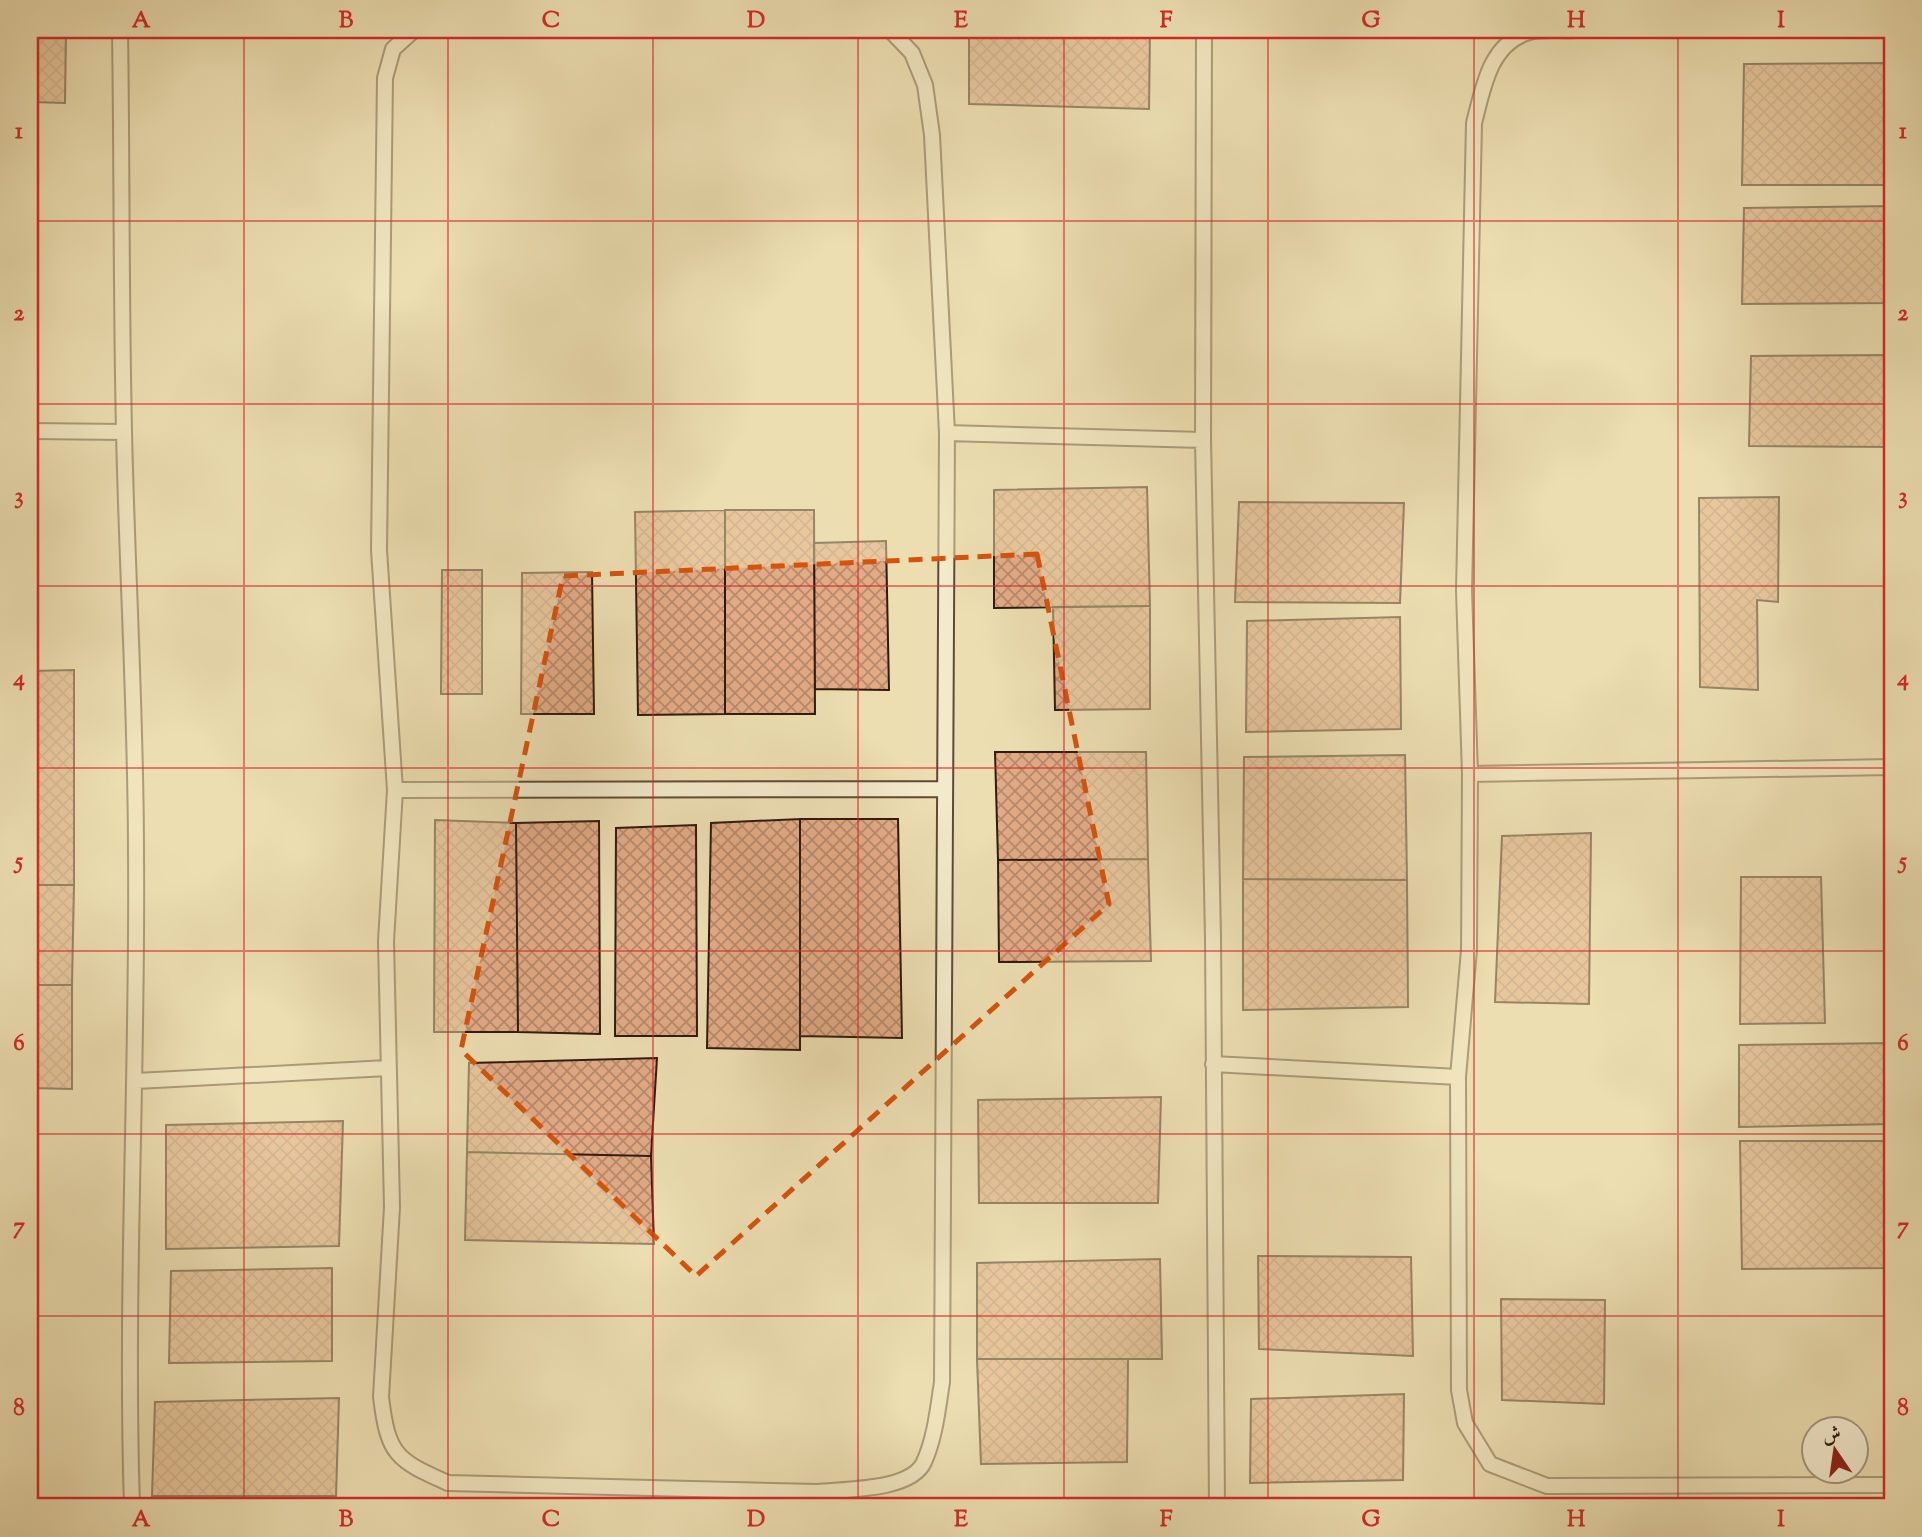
<svg xmlns="http://www.w3.org/2000/svg" width="1922" height="1537" font-family="'Sorts Mill Goudy',Amiri,serif">
<style>
.building{fill:url(#building-cross-hatch);stroke:#2f1a0c;stroke-width:2}
.lines{fill:none;stroke-linecap:round;stroke-linejoin:round}
.lane-casing{stroke:#5e4b35;stroke-width:18}
.lane{stroke:#f3eacc;stroke-width:14}
.marked{fill:none;stroke:#d6530c;stroke-width:5;stroke-dasharray:14 9;stroke-linejoin:round}
.grid{fill:none;stroke:#d62828;stroke-width:2;stroke-opacity:0.55}
.neatline{fill:none;stroke:#d62828;stroke-width:2.5}
.grid-label{font-size:23px;text-anchor:middle;font-weight:bold;fill:#d62828}
</style>
<defs>
<pattern id="building-cross-hatch" width="8" height="8" patternUnits="userSpaceOnUse" patternTransform="scale(1.75)"><rect width="8" height="8" fill="#e2ab86"/><path d="M0 0l8 8M0 8l8-8" fill="none" stroke="#b88a6c"/></pattern>
</defs>
<rect width="100%" height="100%" fill="#ecdeb1"/>
<filter id="stains"><feTurbulence type="fractalNoise" baseFrequency=".00286" numOctaves="4"/><feColorMatrix values="0 0 0 0 .2 0 0 0 0 .09 0 0 0 0 .02 0 0 0 .5 -.17"/></filter>
<radialGradient id="worn" r=".72"><stop offset=".6" stop-color="#630" stop-opacity="0"/><stop offset="1" stop-color="#630" stop-opacity=".3"/></radialGradient>
<path class="building" d="M30 30H66L65 103 30 102Z
M969 30H1150L1149 109 969 104Z
M1892 63V185H1742L1744 64Z
M1892 206V303L1742 304 1744 208Z
M1892 355V447L1749 446 1751 356Z
M1889 467H1892V616H1888Z
M1147 487 1150 606 994 608V490Z
M1779 497 1778 602 1757 600 1758 690 1700 687 1699 498Z
M1239 502 1404 503 1400 603 1235 602Z
M725 510V714L638 715 635 512Z
M725 510H814L815 714H725Z
M886 541 889 690 815 689 814 543Z
M442 570H482V694H441Z
M592 572 594 714H521L522 573Z
M1150 606V709L1055 710 1053 607Z
M1400 617 1401 729 1246 732 1247 621Z
M74 670V885H30V671Z
M995 752H1146L1148 859 998 860Z
M1405 755 1407 880 1243 879 1244 757Z
M800 819V1050L707 1048 711 823Z
M800 819H898L902 1038 800 1036Z
M435 820 516 823 518 1032H434Z
M599 821 600 1034 518 1032 516 823Z
M696 825 697 1036H615L616 828Z
M1591 833 1589 1004 1495 1002 1502 836Z
M1148 859 1151 961 999 962 998 860Z
M1741 877H1821L1825 1023 1740 1024Z
M1243 879 1407 880 1408 1007 1243 1010Z
M30 885H74L72 985H30Z
M30 985H72V1089L30 1088Z
M1892 1043V1124L1739 1127V1045Z
M657 1058 651 1156 467 1152 469 1063Z
M1161 1097 1158 1203H979L978 1100Z
M343 1121 339 1246 166 1249V1125Z
M1740 1141H1892V1268L1742 1269Z
M467 1152 651 1156 654 1244 465 1240Z
M1258 1256 1411 1257 1413 1356 1259 1349Z
M1160 1259 1162 1359H977V1263Z
M332 1268V1361L169 1363 171 1271Z
M1501 1299 1605 1300 1604 1404 1502 1400Z
M977 1359H1128L1127 1462 981 1464Z
M1404 1394 1403 1480 1250 1483 1251 1399Z
M339 1398 336 1496H152L155 1402Z"/>
<g class="lines">
<g class="lane-casing">
<path id="lane" d="M120 30C122 163 121 297 124 431 127 572 136 713 136 854 138 1072 125 1290 132 1507
M414 30 393 49 385 78 379 550 395 790 386 941 392 1207 381 1397C388 1455 396 1460 448 1483L817 1492C845 1489 911 1491 924 1462 935 1438 938 1408 942 1382L947 433 932 135 925 85 912 53 890 30
M1204 30 1203 440 1213 937 1217 1507
M1575 30C1560 31 1540 28 1526 33 1489 46 1483 89 1474 123L1464 591 1470 774 1469 950 1458 1077 1459 1390 1465 1423 1490 1464 1547 1486 1892 1485
M30 431 124 432
M947 433 1203 440
M1470 774 1892 767
M395 790 945 789
M1213 1064 1458 1077
M136 1081 388 1068"/>
</g>
<use href="#lane" class="lane"/>
</g>
<path d="M0 0H1922V1537H0ZM1037 554 1109 904 696 1276 461 1050 563 576Z" fill="#ecdeb1" fill-opacity=".55" fill-rule="evenodd"/>
<path class="marked" d="M1037 554 1109 904 696 1276 461 1050 563 576Z"/>
<path class="grid" d="M244 30V1507M448 30V1507M653 30V1507M858 30V1507M1064 30V1507M1268 30V1507M1474 30V1507M1678 30V1507M30 221H1892M30 404H1892M30 586H1892M30 768H1892M30 951H1892M30 1134H1892M30 1316H1892"/>
<rect width="1922" height="1537" fill="none" stroke="#ecdeb1" stroke-width="77"/>
<g transform="translate(1835 1450) rotate(347)"><circle r="33" fill="#f3eacc" stroke="#a5977f" stroke-width="2"/>
<path d="M0-5L12 26L0 18L-12 26Z" fill="#8f2418"/>
<text y="-10" font-size="19" font-weight="bold" text-anchor="middle" fill="#2f1a0c">ش</text>
</g>
<rect x="38" y="38" width="1846" height="1460" class="neatline"/>
<g class="grid-label">
<text x="141" y="27">A</text>
<text x="346" y="27">B</text>
<text x="551" y="27">C</text>
<text x="756" y="27">D</text>
<text x="961" y="27">E</text>
<text x="1166" y="27">F</text>
<text x="1371" y="27">G</text>
<text x="1576" y="27">H</text>
<text x="1781" y="27">I</text>
<text x="19" y="138">1</text>
<text x="1903" y="138">1</text>
<text x="19" y="320">2</text>
<text x="1903" y="320">2</text>
<text x="19" y="503">3</text>
<text x="1903" y="503">3</text>
<text x="19" y="685">4</text>
<text x="1903" y="685">4</text>
<text x="19" y="868">5</text>
<text x="1903" y="868">5</text>
<text x="19" y="1050">6</text>
<text x="1903" y="1050">6</text>
<text x="19" y="1233">7</text>
<text x="1903" y="1233">7</text>
<text x="19" y="1415">8</text>
<text x="1903" y="1415">8</text>
<text x="141" y="1526">A</text>
<text x="346" y="1526">B</text>
<text x="551" y="1526">C</text>
<text x="756" y="1526">D</text>
<text x="961" y="1526">E</text>
<text x="1166" y="1526">F</text>
<text x="1371" y="1526">G</text>
<text x="1576" y="1526">H</text>
<text x="1781" y="1526">I</text>
</g>
<rect width="100%" height="100%" filter="url(#stains)"/>
<rect width="100%" height="100%" fill="url(#worn)"/>
</svg>
